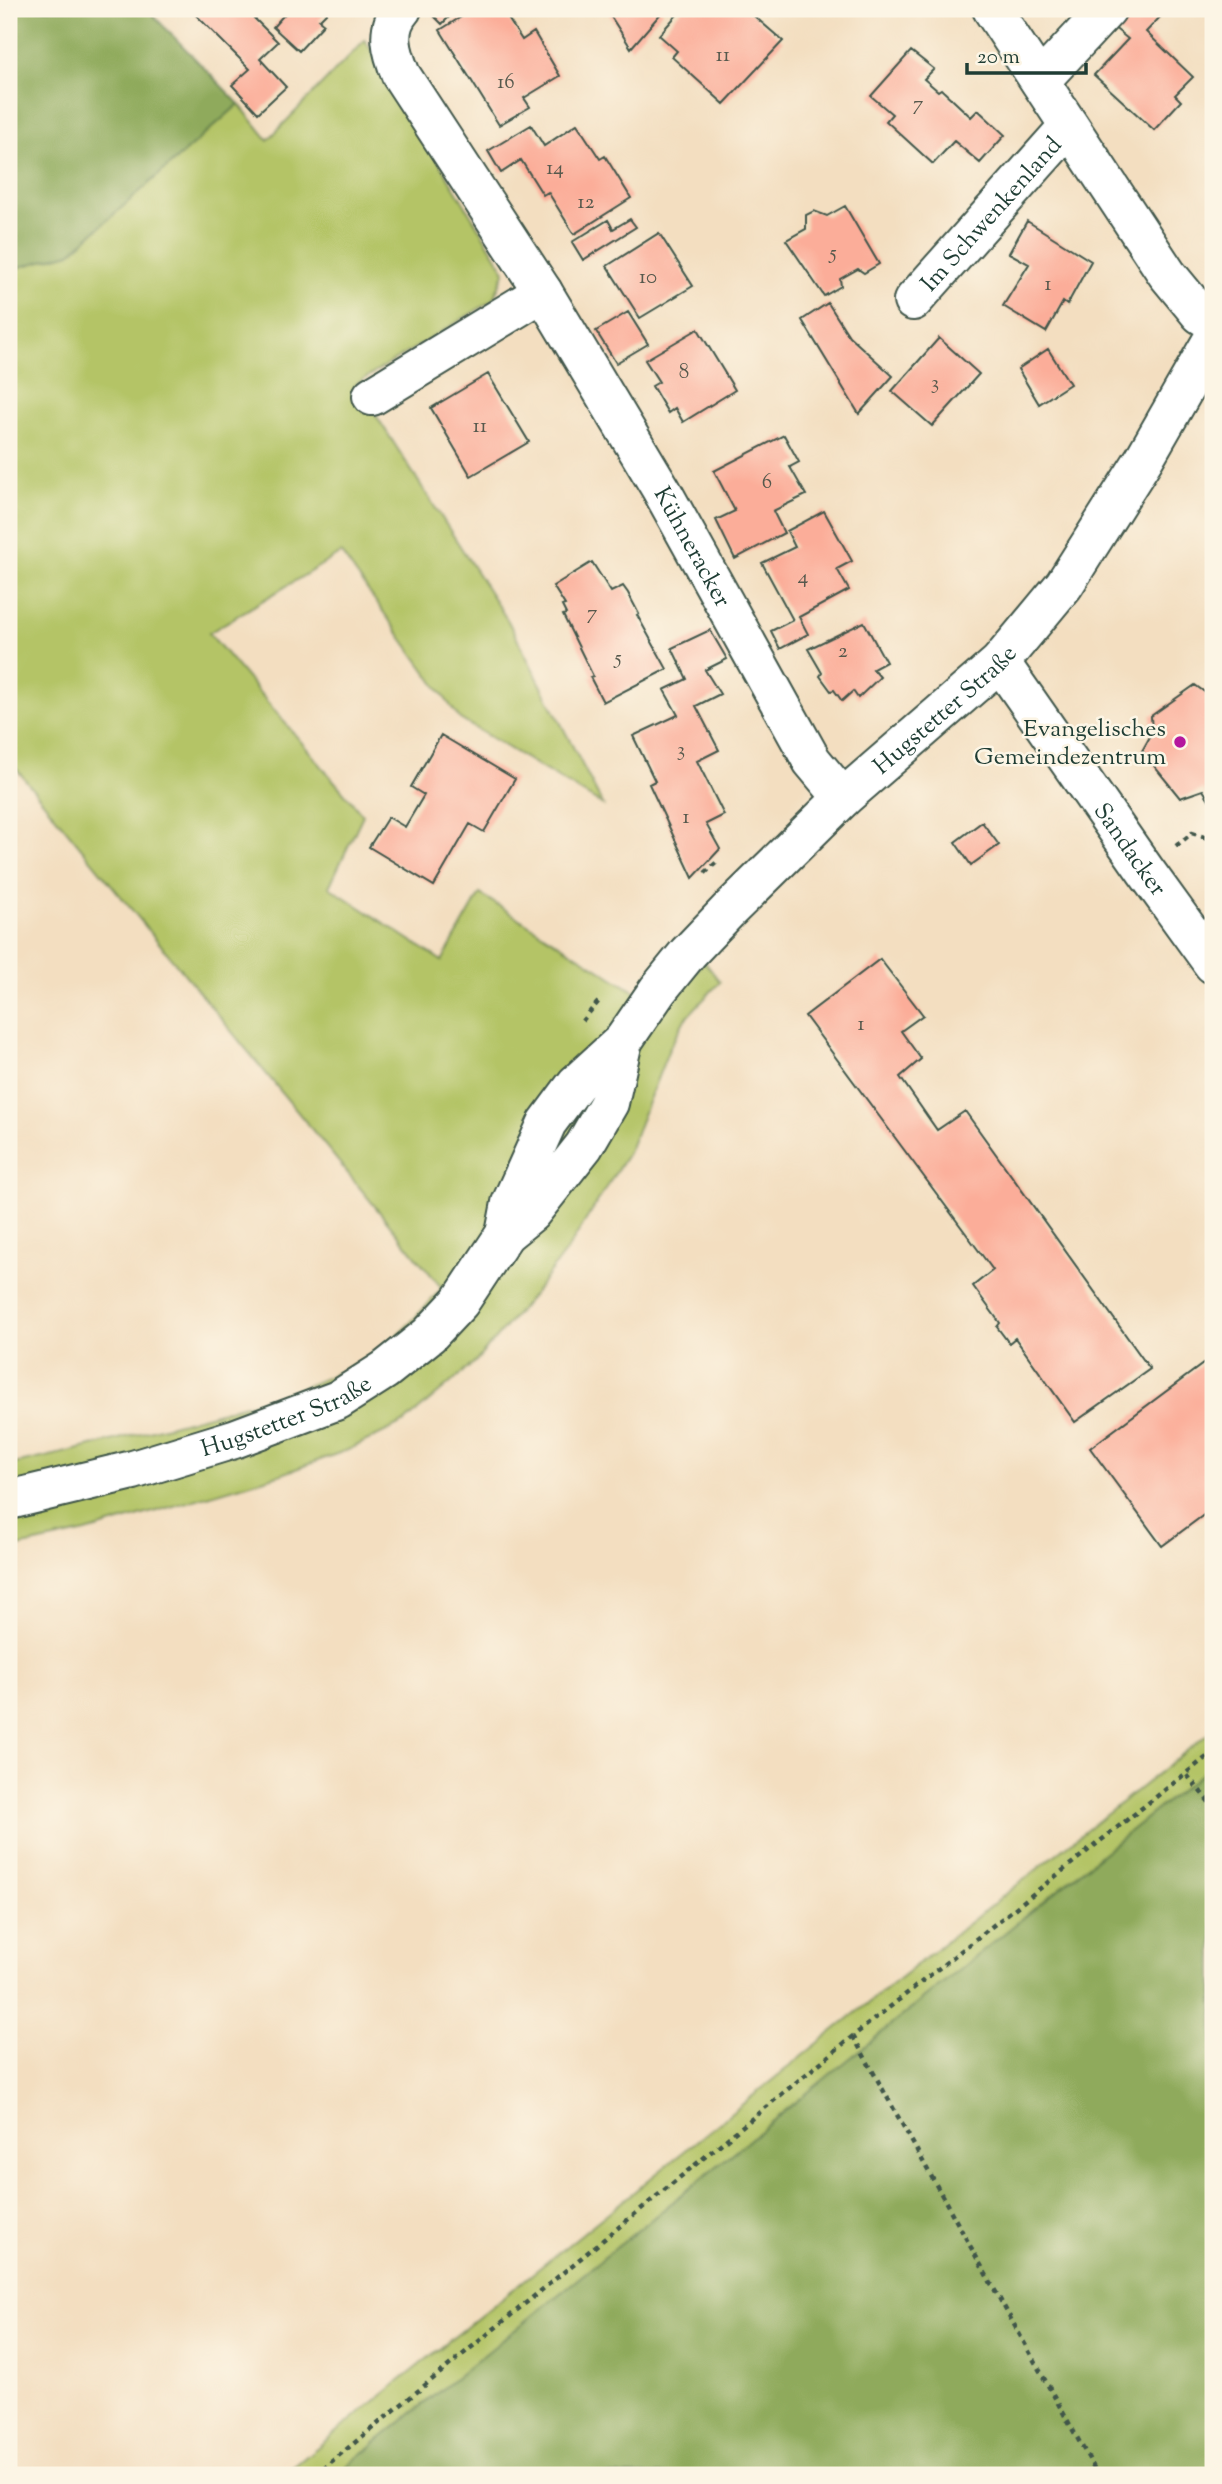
<svg xmlns="http://www.w3.org/2000/svg" width="1222" height="2484" font-family="'Sorts Mill Goudy',serif">
<style>
.green{fill:#b4c466;stroke:#6a804d;stroke-width:2}
.forest{fill:#8faa5b;stroke:#577448;stroke-width:2}
.building{fill:#fbad99}
.lines{fill:none;stroke-linecap:round;stroke-linejoin:round}
.minor-casing{stroke:#3f5549;stroke-width:42}
.path{stroke:#3f5549;stroke-width:4.5;stroke-dasharray:5 5;stroke-linecap:butt}
.minor{stroke:#fff;stroke-width:38}
.poi-dot{fill:#b5179e;stroke:#fcf5e5;stroke-width:2.5}
.labels{text-anchor:middle;stroke-width:5;stroke-linejoin:round;paint-order:stroke}
.number-label{font-size:21px;fill:#56594d}
.street-label{font-size:24px;fill:#1f3d34;stroke:#fcf5e5}
.poi-label{font-size:24px;fill:#1f3d34;stroke:#fcf5e5;text-anchor:end}
</style>
<rect width="100%" height="100%" fill="#fcf5e5"/>
<filter id="ink" filterUnits="userSpaceOnUse"><feTurbulence type="fractalNoise" baseFrequency=".0143" numOctaves="2"/><feDisplacementMap in="SourceGraphic" scale="14" xChannelSelector="R" yChannelSelector="G"/><feConvolveMatrix kernelMatrix="1 2 1 2 8 2 1 2 1" color-interpolation-filters="sRGB"/></filter>
<filter id="wash" filterUnits="userSpaceOnUse"><feTurbulence type="fractalNoise" baseFrequency=".00686" numOctaves="4" result="noise"/><feDisplacementMap in="SourceGraphic" scale="28" xChannelSelector="R" yChannelSelector="G"/><feGaussianBlur stdDeviation="1.57" result="paint"/><feColorMatrix in="noise" values="0 0 0 0 0 0 0 0 0 0 0 0 0 0 0 0 0 1.4 0 .05"/><feComposite in="paint" operator="in"/></filter>
<g filter="url(#wash)">
<rect width="100%" height="100%" fill="#f3dec0"/>
<path class="green" d="M365 40 505 271 493 300 356 384 508 621 603 805 460 719 341 553 209 633 363 815 329 887 442 961 480 894 664 1010 704 961 720 982 685 1019 669 1049 628 1153 569 1247 532 1296 475 1362 405 1422 350 1449 282 1474 86 1532 9 1549V1465C69 1453 127 1437 186 1421 250 1404 320 1388 377 1351 402 1335 422 1310 442 1288L9 760V270L70 253 239 104 268 140Z
M1213 1730V1764L336 2475H283L843 2023Z"/>
<path class="forest" d="M9 9H147L239 104 70 253 9 270Z
M1213 1764V2475H336Z"/>
<g id="blocks">
<path class="building" d="M190 9H245L278 42 260 59 286 87 258 113 232 85 250 69Z
M289 9H330L319 20 324 24 299 51 273 27Z
M431 9H457L442 24 429 11Z
M474 9H502L522 40 534 32 560 76 524 98 530 107 499 125 440 30Z
M606 9H660L663 11 631 48Z
M682 9H746L783 41 724 104 672 57 677 51 659 35Z
M1128 9H1153L1161 16 1146 32 1193 77 1175 95 1181 101 1154 130 1094 75 1128 39 1112 26Z
M911 51 934 69 924 79 938 91 941 89 971 117 978 110 1005 135 980 163 954 141 933 164 886 121 892 114 871 96Z
M577 124 600 159 605 156 631 198 574 234 548 192 543 195 521 160 501 173 488 151 531 125 544 146Z
M845 206 879 264 864 273 858 269 840 279 841 286 824 296 786 240 806 229V215L814 211 827 216Z
M630 219 636 227 583 260 572 242 608 220 613 229Z
M1027 221 1091 261 1067 305 1063 302 1046 332 1003 306 1029 264 1009 253Z
M659 233 693 286 640 318 607 266Z
M828 303 849 336 893 376 859 414 802 320Z
M628 312 648 344 616 363 596 331Z
M698 329 735 390 683 422 675 408 668 413 652 386 659 382 645 360Z
M939 338 979 374 932 426 892 391Z
M1048 349 1070 384 1039 404 1018 369Z
M488 374 529 442 471 476 431 408Z
M784 435 799 462 790 467 806 495 773 511 784 533 735 559 716 520 735 511 714 471Z
M824 511 852 561 837 569 849 590 799 617 808 634 780 649 771 631 793 620 762 563 795 547 787 531Z
M592 562 611 592 623 586 628 593 639 614 637 615 667 669 603 702 590 677 593 676 563 615 566 614 562 606 565 605 553 586Z
M864 622 886 662 873 669 880 677 858 698 853 691 842 701 834 690 831 691 820 676 822 673 808 649Z
M710 630 727 659 705 670 720 694 696 706 719 750 697 761 724 815 706 824 720 849 693 878 649 784 655 781 633 736 678 715 664 690 687 679 672 648Z
M1195 685 1210 696 1213 694V798L1210 801 1203 790 1180 798 1142 751 1152 733 1151 716Z
M441 735 515 779 484 832 470 824 434 886 369 847 388 817 405 827 424 795 411 787Z
M982 822 999 845 971 865 955 842Z
M880 959 923 1015 901 1031 921 1059 900 1077 937 1130 965 1111 1150 1369 1075 1422 1015 1338 1009 1343 997 1327 1000 1323 973 1286 993 1270 805 1016Z
M1211 1358 1213 1361V1508L1162 1546 1090 1448Z"/>
</g>
</g>
<g filter="url(#ink)">
<use href="#blocks" fill-opacity="0" stroke="#3f5549" stroke-width="2"/>
<g class="lines">
<g class="minor-casing">
<g id="minor">
<path id="s1" d="M402 9C384 29 392 53 401 75L543 292 661 489 812 761 843 798"/>
<path d="M992 9 1167 274 1200 314 1213 322"/>
<path d="M1040 81 1107 9"/>
<path id="s2" d="M913 301 1069 126"/>
<path d="M372 396 543 292"/>
<path id="s3" d="M1000 662 1145 870 1213 964"/>
<path id="s4" d="M505 1234 511 1203 547 1123 576 1084 623 1041 658 990 688 953 728 911 843 798 1000 662 1064 585 1144 459 1213 339"/>
<path id="s5" d="M9 1500 133 1470 234 1439 338 1400 385 1370 429 1335 460 1302 505 1234 531 1213 584 1146 609 1103 623 1041"/>
</g>
</g>
<path class="path" d="M1176 846 1192 833 1213 840
M705 873 719 860
M582 1021 599 1001
M1187 1775 1213 1807
M853 2036 1098 2475
M315 2475 853 2036 1213 1752"/>
<use href="#minor" class="minor"/>
</g>
</g>
<circle class="poi-dot" cx="1180" cy="742" r="7"/>
<g class="labels">
<g class="number-label">
<text x="723" y="61">11</text>
<text x="506" y="88">16</text>
<text x="918" y="110">7</text>
<text x="555" y="174">14</text>
<text x="586" y="208">12</text>
<text x="833" y="259">5</text>
<text x="648" y="283">10</text>
<text x="1048" y="290">1</text>
<text x="684" y="378">8</text>
<text x="935" y="389">3</text>
<text x="480" y="432">11</text>
<text x="767" y="488">6</text>
<text x="803" y="583">4</text>
<text x="592" y="619">7</text>
<text x="843" y="657">2</text>
<text x="618" y="664">5</text>
<text x="681" y="756">3</text>
<text x="686" y="823">1</text>
<text x="861" y="1030">1</text>
</g>
<g class="street-label">
<text dy="8" stroke="none"><textPath href="#s2" startOffset="117">Im Schwenkenland</textPath></text>
<text dy="8" stroke="none"><textPath href="#s1" startOffset="625">Kühneracker</textPath></text>
<text dy="8" stroke="none"><textPath href="#s4" startOffset="695">Hugstetter Straße</textPath></text>
<text dy="8" stroke="none"><textPath href="#s3" startOffset="228">Sandacker</textPath></text>
<text dy="8" stroke="none"><textPath href="#s5" startOffset="290">Hugstetter Straße</textPath></text>
</g>
<g class="poi-label">
<text x="1166" y="736">Evangelisches<tspan x="1166" dy="28">Gemeindezentrum</tspan></text>
</g>
</g>
<rect width="1222" height="2484" fill="none" stroke="#fcf5e5" stroke-width="35"/>
<path d="M967 63v10h119v-10" fill="none" stroke="#1f3d34" stroke-width="3.5"/>
<text x="977" y="63" font-size="21" fill="#1f3d34" stroke="#fcf5e5" stroke-width="5" paint-order="stroke">20 m</text>
</svg>
